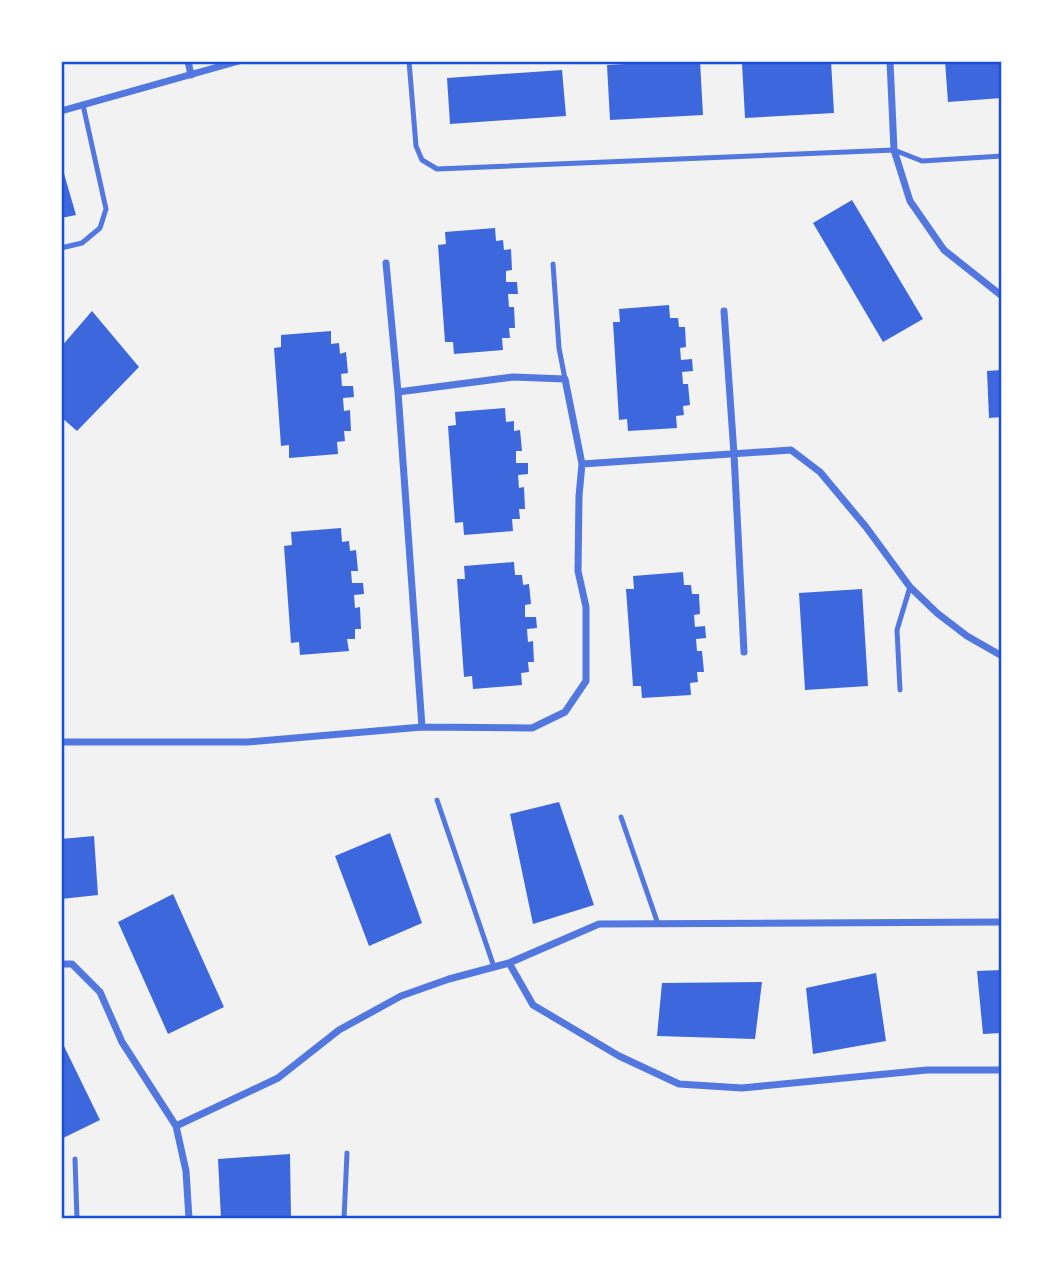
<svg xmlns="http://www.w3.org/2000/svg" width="1063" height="1280" font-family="Bitter,serif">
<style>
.building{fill:#3d67dc}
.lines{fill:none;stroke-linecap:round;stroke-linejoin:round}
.service{stroke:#5277de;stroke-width:5}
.minor{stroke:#5277de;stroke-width:7}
.neatline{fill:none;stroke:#1d4ed8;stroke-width:2.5}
</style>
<rect width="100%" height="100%" fill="#f2f2f2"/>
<path class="building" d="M680 61H700L703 115 610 120 607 65Z
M772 61H831L834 113 745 118 742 63Z
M945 61H1002V98L948 102Z
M562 70 566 116 450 124 447 78Z
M61 170H63L76 215 61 218Z
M852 200 923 319 883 342 813 223Z
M495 228 496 241 503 240 504 250 511 249 512 270 506 271V282H517L518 294H508L509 307H514L515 328H509L510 338H502L503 350 454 354 453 342H445L438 245 446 244 445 232Z
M669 305 670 318H678L679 327H685L686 347 680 348 681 360 692 359 693 371 682 372 683 384H688L690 405 683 406 684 415 676 416 677 428 628 431 627 419 619 420 613 322H620L619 309Z
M92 311 139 367 77 431 61 417V347Z
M331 331V344L339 343 340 354 346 352 348 373 341 374 342 386H353L354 397 343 398 344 411 350 410 351 431H344L345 441 337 442 338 454 289 458V445L281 446 274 348 281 347V335Z
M1002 370V417L989 418 987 371Z
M505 408 506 422 514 421V431L520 430 522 451H516V463H528V474L518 475 519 488 524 487 525 509H519L520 519H512L513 531 464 535 463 522 455 523 448 426 456 425 455 412Z
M341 528 342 542 349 541 350 551 356 550 358 571H351L352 583H363L364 594 354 595 355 608 360 607 361 629H355V639H347L349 651 300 655 299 642 291 643 284 546 292 545 291 532Z
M514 562 515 575H522L523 585 529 584 531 604 525 605V617H536L537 628 527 629 528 642 533 641 534 662H528L529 672 521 673 522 685 473 689 472 676 464 677 457 579H465L464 566Z
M683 572 684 585H691L692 594H699L700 614 694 615 695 627 705 626 706 638 696 639 697 651H702L704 672H697L698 682 690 683 691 695 642 698 641 686H633L626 589H634L633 576Z
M862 589 868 686 805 690 799 593Z
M559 802 594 905 533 924 510 814Z
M390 833 422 923 369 946 335 856Z
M94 836 98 895 61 899V839Z
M173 894 224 1007 168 1034 118 922Z
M1002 970V1033L983 1034 977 971Z
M876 973 886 1041 813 1054 806 988Z
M762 982 755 1039 657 1036 662 983Z
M61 1040 100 1120 61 1139Z
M290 1154 291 1219H221L218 1159Z"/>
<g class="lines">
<path class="service" d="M409 61 416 146 422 160 437 169 894 150 922 161 1002 156
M61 248 82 243 100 228 106 209 83 105
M553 264 559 348 565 379
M900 690 897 630 910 587
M437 800 494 967
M621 817 658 924
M75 1159 77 1219
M344 1219 347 1153"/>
<path class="minor" d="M188 61 191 75
M890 61 894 150 910 201 944 250 1002 296
M61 111 239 61
M386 263 398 392
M724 311 734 454 744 652
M582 464 791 450 820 472 866 527 910 587 937 613 967 636 1002 656
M61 742H248L422 727 532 728 565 712 586 681V607L578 571 579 496 582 464 565 379 513 377 398 392 422 727
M509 963 533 1005 619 1056 679 1084 742 1088 927 1070H1002
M61 964H72L100 992 122 1042 176 1126 186 1171 189 1219
M176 1126 278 1078 339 1030 401 996 449 979 509 963 599 924 1002 922"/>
</g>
<rect width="1063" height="1280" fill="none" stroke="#ffffff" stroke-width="126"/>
<rect x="63" y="63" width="937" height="1154" class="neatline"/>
</svg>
